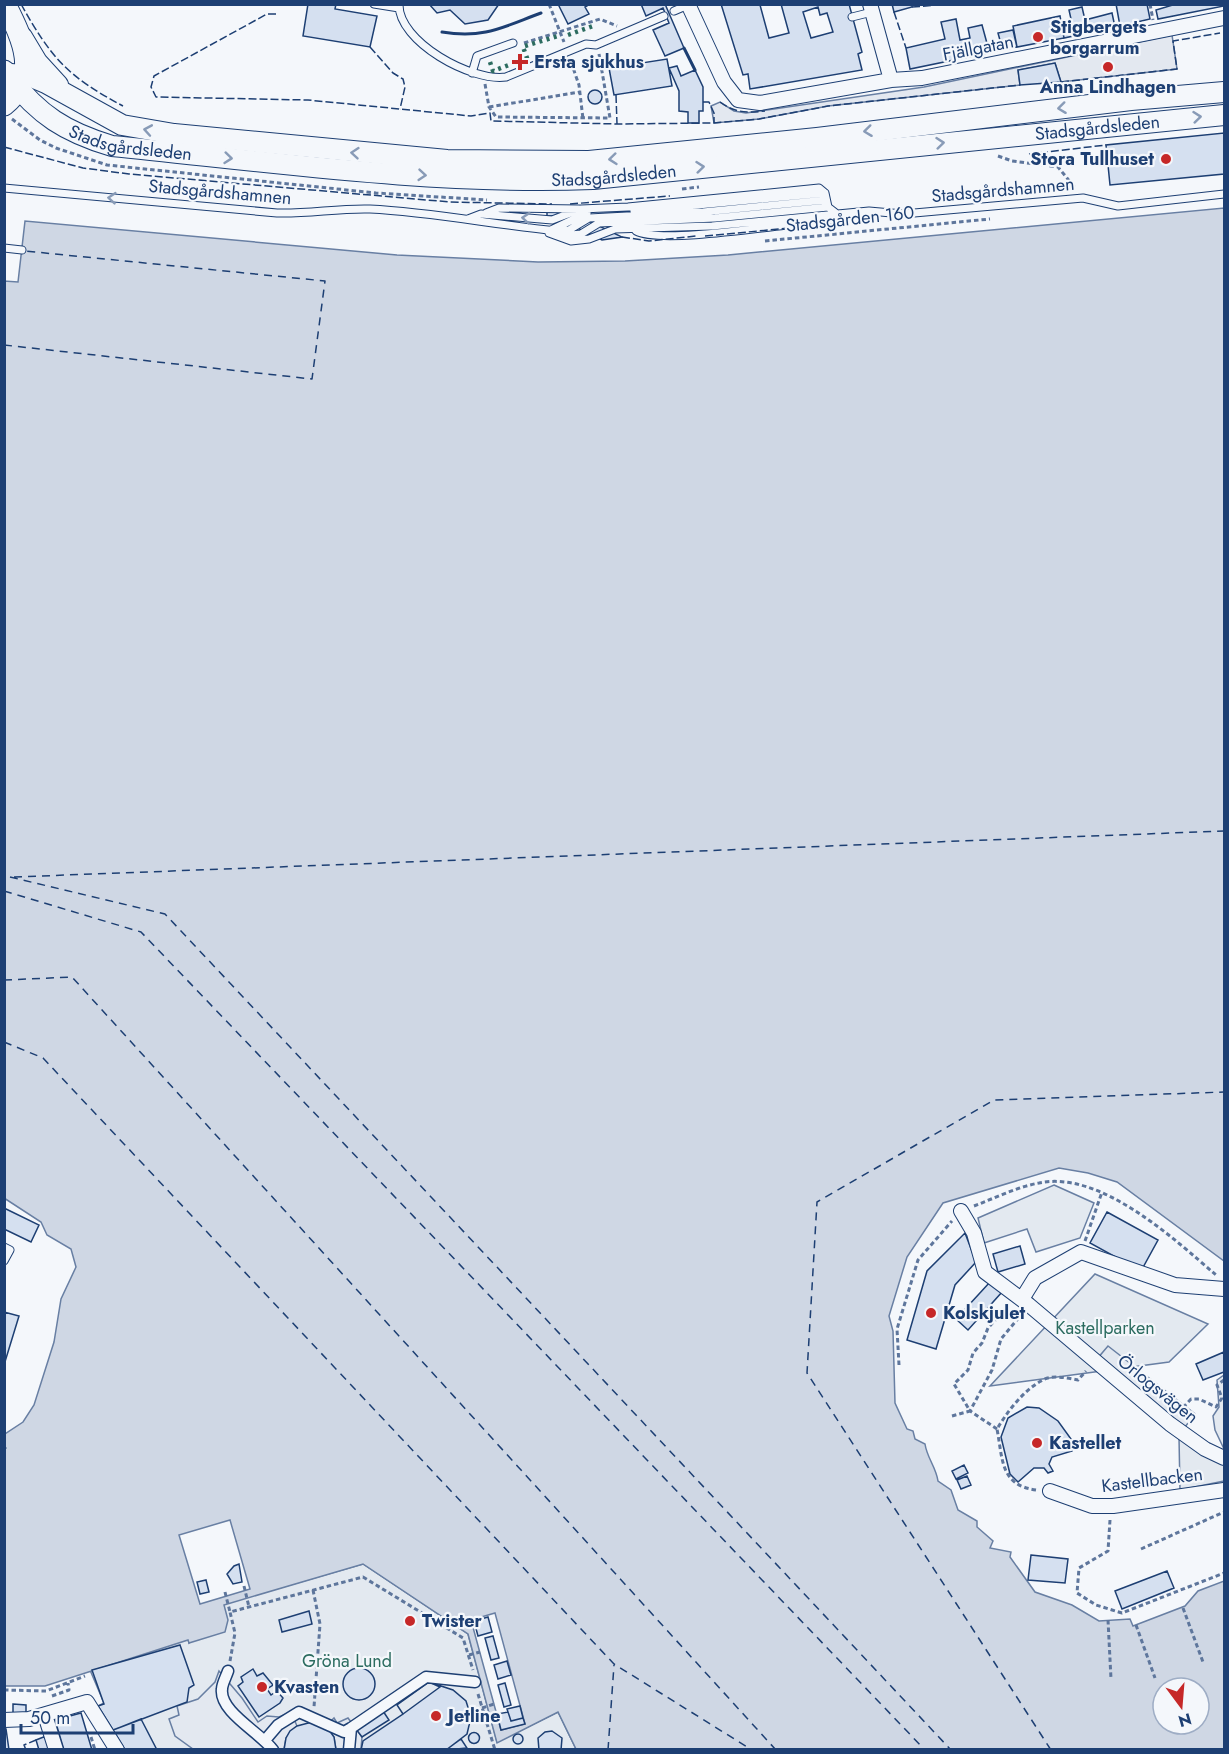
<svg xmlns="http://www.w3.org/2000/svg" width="1229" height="1754" font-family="Jost,sans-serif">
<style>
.green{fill:#e3e9f0;stroke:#687fa3;stroke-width:1.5}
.parking{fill:#e3e8f0;stroke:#687fa3;stroke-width:1.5}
.water{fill:#cfd7e4;stroke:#687fa3;stroke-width:1.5;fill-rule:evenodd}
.pier{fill:#f4f7fb;stroke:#687fa3;stroke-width:1.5}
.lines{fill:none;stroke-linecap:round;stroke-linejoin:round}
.ferry{stroke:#1d3f73;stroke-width:1.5;stroke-dasharray:8 6;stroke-linecap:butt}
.building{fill:#d5e0f0;stroke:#1d3f73;stroke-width:1.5;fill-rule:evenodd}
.service-casing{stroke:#1d3f73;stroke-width:9}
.pedestrian-casing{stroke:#1d3f73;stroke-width:13}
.minor-casing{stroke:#1d3f73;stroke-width:16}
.secondary-casing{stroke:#1d3f73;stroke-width:22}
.primary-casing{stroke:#1d3f73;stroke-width:23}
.path{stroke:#5e769c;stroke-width:3;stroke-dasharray:4.5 3;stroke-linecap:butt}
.service{stroke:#f4f7fb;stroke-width:7}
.pedestrian{stroke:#f4f7fb;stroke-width:10}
.minor{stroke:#f4f7fb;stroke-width:14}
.secondary{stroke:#f4f7fb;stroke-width:20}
.primary{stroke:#f4f7fb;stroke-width:21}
.hedge{stroke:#2c6c60;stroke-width:4.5;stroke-dasharray:3 4.5;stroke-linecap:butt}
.fence{stroke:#1d3f73;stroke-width:1.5;stroke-dasharray:8 3;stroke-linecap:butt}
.wall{stroke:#1d3f73;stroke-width:3}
.oneway{stroke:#889bb7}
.poi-dot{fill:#c62828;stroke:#f4f7fb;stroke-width:2}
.labels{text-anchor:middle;stroke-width:4.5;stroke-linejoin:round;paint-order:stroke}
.poi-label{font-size:18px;font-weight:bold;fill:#1d3f73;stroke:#f4f7fb;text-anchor:start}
.street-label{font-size:18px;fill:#1d3f73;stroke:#f4f7fb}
.park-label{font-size:18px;fill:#2c6c60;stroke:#f4f7fb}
</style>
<rect width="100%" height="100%" fill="#f4f7fb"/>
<path class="green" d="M1054 1185 1094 1203 1080 1238 1036 1252 1027 1229 984 1243 978 1218Z
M1095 1274 1208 1324 1169 1362 990 1386Z
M1224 1375V1449L1215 1430 1213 1416 1219 1407 1217 1380Z
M1179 1437 1224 1464V1481L1180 1490Z
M363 1564 468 1634 497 1742 558 1712 576 1749H124L98 1706 104 1703 90 1670 188 1639 189 1643 224 1605 223 1597 255 1595Z"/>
<path class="parking" d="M1172 35 1177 69 1061 82 1055 63 1018 70 1020 85 828 106 759 119 714 123 711 106 720 102 734 111 746 113 924 87Z
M1108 1346 1195 1414 1185 1427 1097 1359Z
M219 1671 242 1698 258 1722 267 1716 279 1717 291 1712 297 1726 286 1738 284 1749H193L175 1736 169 1719 179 1715 177 1706 198 1699 215 1682Z
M334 1718 337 1723 348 1718 362 1737 361 1749H336L334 1737 325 1727Z"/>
<path class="water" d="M1224 208V1261L1117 1182 1088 1173 1059 1168 943 1203 907 1257 889 1316 893 1331 895 1403 907 1429 913 1431 915 1439 925 1444C927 1458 936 1467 938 1481L951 1490 958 1510 977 1521V1527L993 1541 990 1548 1011 1552 1010 1557 1035 1592 1072 1605 1099 1621 1130 1619 1133 1626 1185 1606 1198 1591 1224 1581V1749H576L558 1712 497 1743 468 1634 363 1564 224 1605 228 1620 225 1632 189 1643 188 1640 45 1686H5V1434L23 1422 34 1405 54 1342 61 1299 76 1267 71 1249 47 1235 41 1222 4 1198V281L18 282 25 221 397 255 538 262 625 261 728 255ZM1163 1688H1199V1724H1163Z"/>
<path class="pier" d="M230 1520 250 1589 200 1604 179 1535Z
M495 1613 525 1724 501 1730 471 1620Z"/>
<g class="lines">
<path class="ferry" d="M4 345 312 379 325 281 25 251
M10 877 165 914 951 1750
M14 877 1224 831
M4 891 141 932 925 1750
M4 980 72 977 776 1750
M4 1042 43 1058 614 1664 752 1750
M608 1750 614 1665
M1051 1750 807 1373 817 1202 994 1100 1224 1092"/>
</g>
<path class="building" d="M308 4H336L335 9 377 16 370 47 303 36Z
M429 4H499L488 20 465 24 450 10 437 13Z
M558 4H590L585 7 589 14 568 24Z
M641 4H665L684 48 665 56 653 30 669 23 663 8 646 16Z
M721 4H763L760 5 769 38 789 33 781 4H849L862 52 858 54 862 70 750 89 748 74 743 75ZM818 7 820 15 827 13 833 32 811 38 803 12Z
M892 4H912V7L894 12Z
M1116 4H1147L1150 19 1120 26Z
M1176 4H1224V6L1158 19 1156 10Z
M1082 7 1085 20 1112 13 1115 27 1064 38 1061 21 1071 19 1069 10Z
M1060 16 1064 38 1017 47 1013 26Z
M956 19 960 40 970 38 968 28 982 25 988 47 1001 44 998 33 1013 30 1017 47 910 69 906 48 945 39 941 22Z
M667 59 672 86 614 95 609 68Z
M1055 63 1061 82 1020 85 1018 70Z
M677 66 681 76 695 70 703 87V111H699V123H688V112L679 111V91L669 68Z
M588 97a7 7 0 1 1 14 0a7 7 0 1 1-14 0Z
M1224 133V174L1110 185 1106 145Z
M566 210 622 237 602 240 553 216H547V212Z
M4 1208 39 1225 31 1242 4 1229Z
M1107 1212 1158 1240 1141 1271 1090 1243Z
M965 1233 976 1262 955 1285 936 1349 907 1340 927 1271Z
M1020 1246 1025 1264 998 1272 993 1254Z
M990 1282 1002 1292 968 1330 956 1319Z
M4 1312 19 1316 4 1365Z
M1224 1352V1372L1203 1380 1196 1364Z
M1027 1407 1039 1408 1058 1421 1071 1439 1072 1451 1052 1457 1049 1464 1053 1471 1048 1473 1044 1468H1034L1018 1482 1010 1474 1001 1437 1008 1418Z
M964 1465 968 1473 956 1479 952 1471Z
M967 1476 971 1485 961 1489 957 1480Z
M1031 1555 1068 1559 1065 1583 1028 1580Z
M239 1564 242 1582 233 1584 227 1574 234 1566Z
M1167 1571 1174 1588 1122 1609 1115 1591Z
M206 1580 209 1592 200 1594 197 1582Z
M309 1611 312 1624 282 1632 279 1620Z
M488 1617 492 1632 478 1636 474 1621Z
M493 1636 499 1658 491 1660 485 1638Z
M180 1645 194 1685 189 1688 187 1702 113 1730 98 1706 104 1704 92 1670Z
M507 1661 511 1675 498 1679 494 1665Z
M343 1684a16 16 0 1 1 32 0a16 16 0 1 1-32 0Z
M253 1669 257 1676 263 1673 273 1685 267 1689 271 1695 277 1691 283 1698 280 1703 259 1717 238 1686 243 1682 241 1677Z
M429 1682 453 1690 466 1701 471 1717 467 1734 446 1750H361L363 1741 403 1714 397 1705Z
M429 1682 440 1687 403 1714 397 1705Z
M505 1683 511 1705 504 1707 498 1685Z
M13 1704 26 1705V1713H13Z
M520 1706 523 1718 511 1721 507 1709Z
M383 1711 389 1720 362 1737 356 1729Z
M508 1712 511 1721 523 1718 525 1724 501 1730 497 1714Z
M81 1713 92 1750H64L55 1720Z
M141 1719 157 1750H125L113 1730Z
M312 1722 329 1730 334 1737 336 1750H284L286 1738 290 1731 297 1726Z
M4 1729H6L9 1750H4Z
M552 1731 562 1738 561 1750H539L538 1738 545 1732Z
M468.5 1738a5.5 5.5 0 1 1 11 0a5.5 5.5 0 1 1-11 0Z
M513 1739a5 5 0 1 1 10 0a5 5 0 1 1-10 0Z
M46 1736 51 1750H39L36 1740Z
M461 1739 467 1748 446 1750Z"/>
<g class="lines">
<g class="service-casing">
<path id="service" d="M374 4 399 8
M399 4C398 42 472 82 506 77L586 44 596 45 664 16
M674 11 688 5
M852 17 872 12
M472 73 477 56 513 43
M4 188 277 213C309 214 338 208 370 209 433 212 495 225 558 231L569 230 589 218 703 212 826 200
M634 211 825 193
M486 213 499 208 579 209
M468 219 481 214 552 220 581 209 628 207 819 188 825 193 828 207 837 214
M551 230 587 213
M636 231C660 244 772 226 805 223L816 217
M549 233 571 241 589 239 615 229 712 226 869 211 903 214 1083 198 1118 206 1224 194
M561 236 581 234 599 223 715 218 828 207
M4 248 22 250
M4 1247 10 1250 4 1261"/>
</g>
<g class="pedestrian-casing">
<path id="pedestrian" d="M228 1671C226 1677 222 1684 222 1689 219 1712 261 1733 273 1750
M266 1739 278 1725 299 1712 344 1732 351 1728
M349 1750 351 1728 426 1677 475 1682"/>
</g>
<g class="minor-casing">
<path id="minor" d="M688 4 724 82 738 100 760 103 891 80 922 78 1224 18
M870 4 891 80
M961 1211 974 1233 985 1272 1029 1305 1170 1424 1205 1449 1224 1458
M1022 1299 1035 1278 1081 1252 1175 1285 1224 1289
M1050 1491 1092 1506H1113L1224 1490
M45 1715 56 1750
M4 1720 29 1719 87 1702 117 1750"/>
</g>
<g class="secondary-casing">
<g id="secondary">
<path d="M22 37 37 62 58 85"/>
<path d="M10 74 27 75 46 83 122 125 174 134 447 160 589 161 817 138 1131 100 1224 92"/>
<path id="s1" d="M9 77C39 115 65 132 112 146 272 162 432 185 593 179L1224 115"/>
</g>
</g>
<g class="primary-casing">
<path id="primary" d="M4 71 7 74
M4 105C41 75 23 40 5 4"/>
</g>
<path class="path" d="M549 4 564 42
M1150 4 1153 20
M524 43 600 19 617 26
M571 62 579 85 583 119
M485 84 489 107 496 117 610 118 599 54
M489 107 580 92
M12 119 40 140 56 148 107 165 376 193 487 200
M998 156 1012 161 1058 167 1076 189
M682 189 699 187
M765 241 990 219
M974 1206C995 1198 1017 1187 1039 1183 1100 1170 1173 1238 1216 1275
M1085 1241 1102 1192
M899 1365 897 1329 918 1260 952 1221
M1178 1413 1191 1399H1199L1216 1407 1222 1398 1217 1385 1224 1380
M952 1416 970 1411 954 1384 968 1370 973 1353 982 1343 988 1328 1008 1306
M997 1429 970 1411 992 1370 1001 1339 1021 1315
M4 1449 6 1447
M1036 1490C1000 1485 1003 1460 997 1429 1007 1412 1023 1391 1041 1381 1051 1374 1067 1378 1078 1380L1086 1371
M1110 1520 1108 1551 1079 1568 1077 1593 1096 1605 1122 1613 1224 1573
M1141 1549 1224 1512
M244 1586 249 1607
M313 1590 320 1624 314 1707
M225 1592 230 1612
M1183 1608 1203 1662
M1108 1620 1111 1679
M1136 1625 1155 1678
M469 1655 480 1652
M230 1661 235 1633 230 1612 363 1577 463 1638 473 1670
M4 1690 46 1691 85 1676
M478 1694 495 1750
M52 1696 69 1690 68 1683
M482 1708 494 1704
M91 1737 95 1750"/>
<use href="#service" class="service"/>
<use href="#pedestrian" class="pedestrian"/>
<use href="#minor" class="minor"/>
<use href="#secondary" class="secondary"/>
<use href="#primary" class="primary"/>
<path class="hedge" d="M568 35 596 25
M525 46 558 36
M490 62 493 71 527 58 523 47"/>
<path class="fence" d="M21 4C51 58 68 77 123 106
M912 7 951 4
M894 12 906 48
M276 14H267L154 76 151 87 156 97 308 100 471 116 490 113 491 121 617 124 714 123 759 119 828 106 1020 85
M370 47 393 73 403 79 405 87 400 109
M1061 82 1177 69 1173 41 1220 33
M616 95 617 124
M703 102H709L714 113V123
M720 102C735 113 747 113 765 111
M4 147 83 168 129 174 450 202 552 204
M1029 154 1106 145
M570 204 670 196
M705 236 875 220
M622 237 649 241 696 236
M26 1750 24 1745 36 1740"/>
<path class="wall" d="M442 32C484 39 503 27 541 13
M684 48 695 70"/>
</g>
<defs><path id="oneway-chevron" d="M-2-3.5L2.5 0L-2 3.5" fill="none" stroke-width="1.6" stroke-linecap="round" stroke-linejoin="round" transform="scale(1.5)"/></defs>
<g class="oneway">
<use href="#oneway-chevron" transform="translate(1062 108) rotate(173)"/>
<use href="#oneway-chevron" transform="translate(1197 117) rotate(-6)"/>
<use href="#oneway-chevron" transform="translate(148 130) rotate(-170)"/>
<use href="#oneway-chevron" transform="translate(868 131) rotate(173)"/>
<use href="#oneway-chevron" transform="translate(940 143) rotate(-6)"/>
<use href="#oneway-chevron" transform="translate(355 153) rotate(-175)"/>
<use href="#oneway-chevron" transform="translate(228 158) rotate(6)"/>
<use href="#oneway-chevron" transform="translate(613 159) rotate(174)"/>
<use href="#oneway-chevron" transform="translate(700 167) rotate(-6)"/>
<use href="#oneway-chevron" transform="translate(422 175) rotate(5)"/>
<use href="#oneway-chevron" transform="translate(112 198) rotate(-175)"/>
<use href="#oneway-chevron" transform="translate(526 218) rotate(-175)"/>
</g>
<g class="poi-dot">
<circle cx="1038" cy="37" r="6"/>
<path d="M517 53h6v6h6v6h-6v6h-6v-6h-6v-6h6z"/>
<circle cx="1108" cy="67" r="6"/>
<circle cx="1166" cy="159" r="6"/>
<circle cx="931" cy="1313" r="6"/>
<circle cx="1037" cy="1443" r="6"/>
<circle cx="410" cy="1621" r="6"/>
<circle cx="262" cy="1687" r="6"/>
<circle cx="436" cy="1716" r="6"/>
</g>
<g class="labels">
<g class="poi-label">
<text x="1050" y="33">Stigbergets<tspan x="1050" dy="21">borgarrum</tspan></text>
<text x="534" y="68">Ersta sjukhus</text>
<text x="1108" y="93" text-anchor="middle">Anna Lindhagen</text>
<text x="1154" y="165" text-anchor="end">Stora Tullhuset</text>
<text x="943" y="1319">Kolskjulet</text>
<text x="1049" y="1449">Kastellet</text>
<text x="422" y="1627">Twister</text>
<text x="274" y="1693">Kvasten</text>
<text x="448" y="1722">Jetline</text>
</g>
<g class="street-label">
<text transform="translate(978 48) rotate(-11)" y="6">Fjällgatan</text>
<text dy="6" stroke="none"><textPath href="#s1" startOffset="1116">Stadsgårdsleden</textPath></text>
<text dy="6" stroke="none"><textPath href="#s1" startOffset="144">Stadsgårdsleden</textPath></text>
<text dy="6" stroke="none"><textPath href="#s1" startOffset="630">Stadsgårdsleden</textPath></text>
<text transform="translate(1003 190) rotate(-5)" y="6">Stadsgårdshamnen</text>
<text transform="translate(220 192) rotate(5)" y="6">Stadsgårdshamnen</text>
<text transform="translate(850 219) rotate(-6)" y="6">Stadsgården 160</text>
<text transform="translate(1158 1389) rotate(39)" y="6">Örlogsvägen</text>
<text transform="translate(1152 1480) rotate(-7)" y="6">Kastellbacken</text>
</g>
<g class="park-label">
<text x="1105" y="1334">Kastellparken</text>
<text x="347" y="1667">Gröna Lund</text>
</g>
</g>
<rect width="1229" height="1754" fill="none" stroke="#1d3f73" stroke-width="12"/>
<g transform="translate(1181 1706) rotate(164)"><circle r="28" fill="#f4f7fb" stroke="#9eadc5" stroke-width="1.5"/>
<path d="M0-4.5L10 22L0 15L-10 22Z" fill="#c62828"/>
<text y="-9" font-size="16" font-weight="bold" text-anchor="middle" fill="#1d3f73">N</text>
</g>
<path d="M21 1724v9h112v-9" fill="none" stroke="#1d3f73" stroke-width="3"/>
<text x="30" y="1724" font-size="18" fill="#1d3f73" stroke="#f4f7fb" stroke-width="4.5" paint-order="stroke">50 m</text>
</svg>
